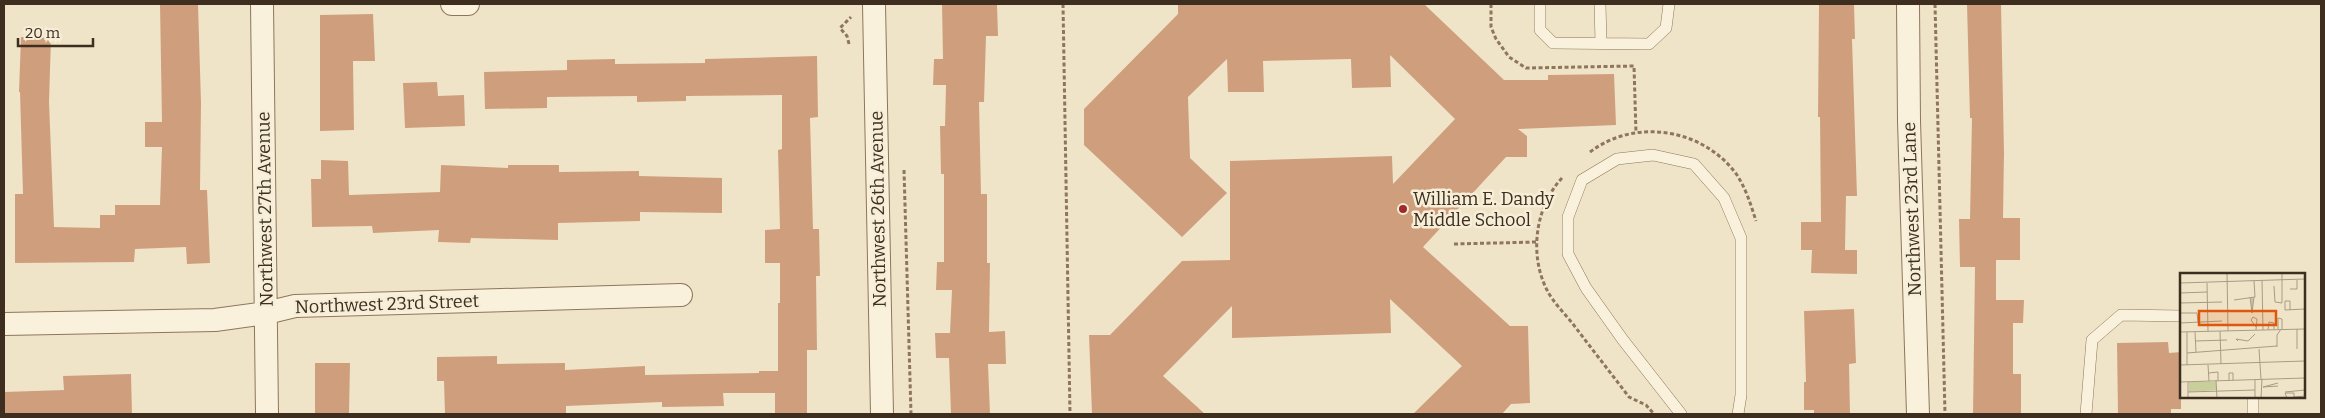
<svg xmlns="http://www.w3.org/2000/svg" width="2325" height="418" font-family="Bitter,serif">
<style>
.building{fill:#cf9f7d}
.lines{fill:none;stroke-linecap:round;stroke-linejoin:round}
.service-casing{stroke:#8d765c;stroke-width:12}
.minor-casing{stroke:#8d765c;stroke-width:24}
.path{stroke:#8d765c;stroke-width:3;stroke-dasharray:4 2.5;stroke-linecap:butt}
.service{stroke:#faf1dc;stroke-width:11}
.minor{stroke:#faf1dc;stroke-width:22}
.poi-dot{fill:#9e2a2b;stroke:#f7eed8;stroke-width:2}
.labels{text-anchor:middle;stroke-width:5;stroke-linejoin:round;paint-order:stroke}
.poi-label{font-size:18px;fill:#3d2e20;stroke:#f7eed8;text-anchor:start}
.street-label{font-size:18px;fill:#3d2e20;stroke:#f7eed8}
.inset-road{fill:none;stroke:#a89b85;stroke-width:1}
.view{fill:#df570d;fill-opacity:0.15;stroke:#df570d;stroke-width:2.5}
.inset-edge{fill:none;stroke:#3d2e20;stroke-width:2.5}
</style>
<rect width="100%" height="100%" fill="#f0e4c8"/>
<path class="building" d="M160 4H198L201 103 200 190H207L210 263 187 264 186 247 135 249 134 262 15 263V194H23L20 92H19L21 37 51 38 49 102 54 227 100 228V215H115V205H160L162 147H145V122H162Z
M942 4H997L998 36H986L984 102H979L981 194H987V263H990L989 332 1005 331 1006 364H988L990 414H951L949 358H936L935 333H950L952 290H936L937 262H944V174H941L940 126H945L946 85H933L934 59H943Z
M1178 4H1424L1504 80H1548V75L1614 74 1616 125 1518 129 1527 136V157H1506L1423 247 1510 326H1528L1530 403 1511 404 1502 414H1413L1462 366 1390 299 1391 333 1232 338V306L1163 376 1205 414H1092L1089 335H1110L1182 261 1230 260V161L1392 156 1393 184 1455 119 1390 55 1391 87 1352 88 1351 59 1263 61 1264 92H1228L1227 59 1188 97 1190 158 1227 193 1182 237 1084 145V109L1178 14Z
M1819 4H1854L1855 39H1852L1857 196H1846L1845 250H1857V274L1811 273 1812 250H1801V222H1821L1820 117H1818Z
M1967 4H2001L2004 153 2003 218H2020V260H1996V300H2024L2023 323H2013V374H2021V414H1973L1975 267H1960L1959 219H1970L1972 118H1970Z
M373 14 375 61H353L354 130 320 131V15Z
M817 56 818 117 810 118 813 229H819L820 276H816L817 350H807V414H775V393H723L724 406 662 407V402L566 406V414H445L444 381H437V357L497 356V364L565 363V370L645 366V375L759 373V371H778V303H780V263H765V230L780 229 778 150 782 149V95L686 96V101L637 102V96L547 97V108L485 109 484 72 567 70V60L615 59V64L705 63V59Z
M437 82 438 96 464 95 465 126 405 128 403 83Z
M321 160 348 161 349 195 440 192 441 165 508 168V165H559V172L639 171V176L722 178V213L640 212V221L558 223V240L471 238 470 243 438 242 439 230 373 233 372 226 312 227 311 179H321Z
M1854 309 1856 363 1849 364 1850 414H1814V410H1804V382H1806L1804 311Z
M2168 342 2169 353 2181 352V409H2171V414H2118L2117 343Z
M315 363H350L349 414H315Z
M131 374 132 414H4V392L64 390 63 376Z"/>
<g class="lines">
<g class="service-casing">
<path id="service" d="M1540 4V30L1553 43 1649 44 1666 28 1669 4
M1600 4 1601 43
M2253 397V414
M1681 414 1623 340 1586 288 1568 254V217L1582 180 1617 159 1653 155 1694 164 1724 198 1741 238V395L1738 414
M2086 414 2092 340 2121 315 2181 316"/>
</g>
<g class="minor-casing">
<path id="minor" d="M262 4 267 414
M452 4H468
M874 4 882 414
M1908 4 1909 121 1918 414
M4 324 215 320 266 313 295 306 681 295"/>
</g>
<path class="path" d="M1063 4 1070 414
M1491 4V27L1496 39 1509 57 1526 68 1634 66 1636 133
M1935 4 1945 414
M849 44 847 36 840 28 851 17
M1590 152C1636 117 1704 129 1737 175 1746 189 1751 205 1756 221
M904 170 911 414
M1562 178C1535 207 1529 255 1547 290 1553 302 1564 313 1573 324 1591 348 1610 372 1629 397L1646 405 1654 414
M1454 244 1537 242"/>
<use href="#service" class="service"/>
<use href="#minor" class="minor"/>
</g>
<circle class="poi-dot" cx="1403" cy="209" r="5"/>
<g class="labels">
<g class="poi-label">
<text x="1413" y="205">William E. Dandy<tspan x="1413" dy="21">Middle School</tspan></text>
</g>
<g class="street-label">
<text transform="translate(265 209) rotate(-91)" y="6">Northwest 27th Avenue</text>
<text transform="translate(878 209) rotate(-91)" y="6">Northwest 26th Avenue</text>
<text transform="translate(1912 209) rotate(-92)" y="6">Northwest 23rd Lane</text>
<text transform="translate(387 304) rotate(-2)" y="6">Northwest 23rd Street</text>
</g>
</g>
<g transform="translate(2180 273)">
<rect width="125" height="125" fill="#f0e4c8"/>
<path d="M9 109H36V117L9 119Z" fill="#c9cf9b"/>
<path class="inset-road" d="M47 0 48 58M82 8 83 57M0 10 125 6M27 10 28 58M94 13 95 29 102 30V1M110 16H117V7M0 20 27 19M70 24 72 40M72 24V40M54 27 75 24 74 8M0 30 42 29M110 37V28H105V37L125 36M0 40H17L18 49M72 40 74 24M0 50 42 48M76 54 71 47 73 44 77 46 76 57M98 56V45L102 46V56M117 56V76M88 57 89 49 94 50V56M40 58 41 91M0 59 125 56M7 59V92M15 59 16 79M15 68 47 67M58 68 56 66 68 68 75 61M97 74V62L101 56M79 76 81 106M7 80 97 73M0 92 125 88M28 92 29 108M29 100 38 99V107M75 106V125M36 107 37 125M49 107V100H53V107M0 109 125 105M8 109V125M98 110 83 114 98 113M8 119 75 117M105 119 125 117M81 125 82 106M107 125 105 120H114V124L125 123"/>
<path class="view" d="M19 38H96V52H19Z"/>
<rect width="125" height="125" class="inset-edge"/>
</g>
<rect width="2325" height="418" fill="none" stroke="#3d2e20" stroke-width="10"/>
<path d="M18 38v8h75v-8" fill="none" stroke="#3d2e20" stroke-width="2.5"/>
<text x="25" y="38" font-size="15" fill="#3d2e20" stroke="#f7eed8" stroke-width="4" paint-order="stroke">20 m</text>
</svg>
